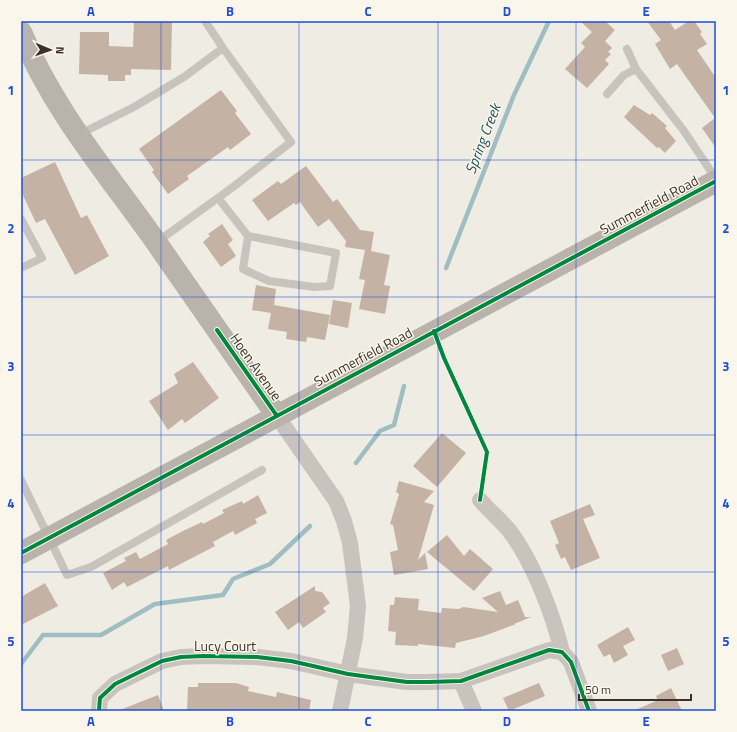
<svg xmlns="http://www.w3.org/2000/svg" width="737" height="732" font-family="'Titillium Web',sans-serif">
<style>
.lines{fill:none;stroke-linecap:round;stroke-linejoin:round}
.stream{stroke:#9ebec2;stroke-width:4.5}
.building{fill:#c4b2a5}
.lane{stroke:#c8c3bc;stroke-width:8}
.street{stroke:#c8c3bc;stroke-width:16}
.secondary{stroke:#b9b3ac;stroke-width:22}
.cycleway-casing{stroke:#fbf6ec;stroke-width:6}
.cycleway{stroke:#00873e;stroke-width:4}
.grid{fill:none;stroke:#1d4ed8;stroke-width:1;stroke-opacity:0.55}
.labels{text-anchor:middle;stroke-width:3;stroke-linejoin:round;paint-order:stroke}
.street-label{font-size:14px;fill:#3a312a;stroke:#fbf6ec}
.water-label{font-size:15px;font-style:italic;fill:#1c525f;stroke:#fbf6ec}
.neatline{fill:none;stroke:#1d4ed8;stroke-width:1.5}
.grid-label{font-size:13px;text-anchor:middle;font-weight:bold;fill:#1d4ed8}
</style>
<rect width="100%" height="100%" fill="#efece4"/>
<g class="lines">
<path class="stream" d="M446 268 514 95 549 21
M356 463 380 431 394 425 404 386
M21 664 43 635H101L155 604 223 595 233 579 270 564 310 526"/>
</g>
<path class="building" d="M134 21H172L171 70 131 69V75H125V81H108V75L79 74 80 32H109V46L133 47Z
M580 21H605L615 30 605 41 612 48 608 52 611 54 605 60 609 64 587 88 565 69 585 47 581 43 592 32Z
M647 21H669L675 30 689 21H694L702 32 700 34 707 44 697 50 716 78V148L702 128 715 118 677 64 670 69 655 44 661 40Z
M221 90 237 111 235 113 251 134 230 150 228 147 187 176 189 179 168 194 152 172 154 170 139 149Z
M634 105 650 115 652 113 667 126 665 128 676 141 665 153 659 147 657 148 624 117Z
M55 162 81 218 87 215 109 256 75 275 45 219 36 223 21 191V178Z
M306 166 333 202 337 199 360 230 374 232 371 251 390 255 384 285 390 286 385 314 359 309 365 280 359 279 365 250 345 247 346 241 329 219 318 227 300 202 296 205 294 203 268 221 252 200 278 181 281 184Z
M222 224 233 240 228 244 236 256 221 267 203 242 210 236 208 234Z
M256 285 276 289 274 305 330 315 325 340 307 337 306 342 286 339 287 332 268 329 271 313 252 310Z
M333 300 352 303 348 328 329 324Z
M193 362 219 398 185 423 182 419 168 430 149 401 178 383 174 374Z
M442 433 466 453 437 487 413 466Z
M399 481 434 491 424 502 434 505 418 560 425 553 428 569 394 575 390 552 398 550 393 525 390 524 399 494 396 492Z
M258 495 267 513 255 519 257 523 235 535 233 531 213 542 215 546 169 570 168 566 127 587 124 582 112 590 103 573 126 561 124 558 136 552 140 559 168 544 166 540 183 531 202 522 203 524 224 513 222 510 242 501 243 504Z
M590 504 595 515 583 519 600 558 571 570 565 557 561 559 555 545 559 543 550 521Z
M447 535 464 556 470 549 493 569 474 591 427 552Z
M45 583 58 606 21 625V597Z
M315 586V591L322 592 330 603 323 608 326 612 303 628 299 622 288 630 275 612Z
M500 591 506 605 518 600 525 617H531L514 624 515 626 513 625 484 636 456 643 455 648 418 644V646L395 645 396 632 388 631 390 605H394L395 597 419 599 418 610 441 613 442 608 459 609 463 607 498 612 482 598Z
M628 627 635 640 623 646 628 655 614 663 610 654 604 657 597 645Z
M677 648 684 664 668 671 661 655Z
M198 683H236L249 687 248 691 276 697 277 692 311 700 309 711H187L188 687H198Z
M539 683 545 696 509 711 503 698Z
M671 688 682 711H633L658 700 656 696Z
M158 695 164 711H120V710Z"/>
<g class="lines">
<path class="lane" d="M205 21 223 48
M627 49 636 69 684 131 716 179
M607 94 624 75 636 69
M80 134 134 107 184 77 223 48 291 142 233 187 157 242
M218 198 248 236 243 269 269 281 314 287 330 286 336 253 248 236
M21 219 42 258 21 268
M21 480 67 575 91 567 262 470"/>
<path class="street" d="M277 416 336 501 344 521 350 543 358 606 355 638 340 711
M480 500C489 510 499 519 508 529 532 559 553 614 562 652
M461 681 474 711
M99 711 100 698 115 684 162 661 181 657 204 656 257 657 291 661 348 674 407 682H428L461 681 549 650 562 652 571 662 589 711"/>
<path class="secondary" d="M21 32C53 110 108 174 156 242 197 300 236 358 277 416
M21 553 716 181"/>
<g class="cycleway-casing">
<path id="cycleway" d="M217 330 277 416
M434 331 444 358 487 452 480 500
M21 553 716 181
M99 711 100 698 115 684 162 661 181 657 204 656 257 657 291 661 348 674 407 682H428L461 681 549 650 562 652 571 662 589 711"/>
</g>
<use href="#cycleway" class="cycleway"/>
</g>
<path class="grid" d="M161 21V711M299 21V711M438 21V711M576 21V711M21 160H716M21 297H716M21 435H716M21 572H716"/>
<g class="labels">
<g class="street-label">
<text transform="translate(649 205) rotate(-28)" y="5">Summerfield Road</text>
<text transform="translate(363 357) rotate(-28)" y="5">Summerfield Road</text>
<text transform="translate(256 367) rotate(55)" y="5">Hoen Avenue</text>
<text x="225" y="651">Lucy Court</text>
</g>
<g class="water-label">
<text transform="translate(483 139) rotate(-69)" y="5">Spring Creek</text>
</g>
</g>
<rect width="737" height="732" fill="none" stroke="#fbf6ec" stroke-width="44"/>
<g transform="translate(50 50) rotate(92)" stroke="#fbf6ec" stroke-width="3" paint-order="stroke">
<path d="M0-3L7 15L0 10L-7 15Z" fill="#3a312a"/>
<text y="-6" font-size="11" font-weight="bold" text-anchor="middle" fill="#3a312a">N</text>
</g>
<path d="M579 694v6h112v-6" fill="none" stroke="#3a312a" stroke-width="2"/>
<text x="585" y="694" font-size="12" fill="#3a312a" stroke="#fbf6ec" stroke-width="3" paint-order="stroke">50 m</text>
<rect x="22" y="22" width="693" height="688" class="neatline"/>
<g class="grid-label">
<text x="91" y="16">A</text>
<text x="230" y="16">B</text>
<text x="368" y="16">C</text>
<text x="507" y="16">D</text>
<text x="646" y="16">E</text>
<text x="11" y="95">1</text>
<text x="726" y="95">1</text>
<text x="11" y="233">2</text>
<text x="726" y="233">2</text>
<text x="11" y="371">3</text>
<text x="726" y="371">3</text>
<text x="11" y="508">4</text>
<text x="726" y="508">4</text>
<text x="11" y="646">5</text>
<text x="726" y="646">5</text>
<text x="91" y="726">A</text>
<text x="230" y="726">B</text>
<text x="368" y="726">C</text>
<text x="507" y="726">D</text>
<text x="646" y="726">E</text>
</g>
</svg>
